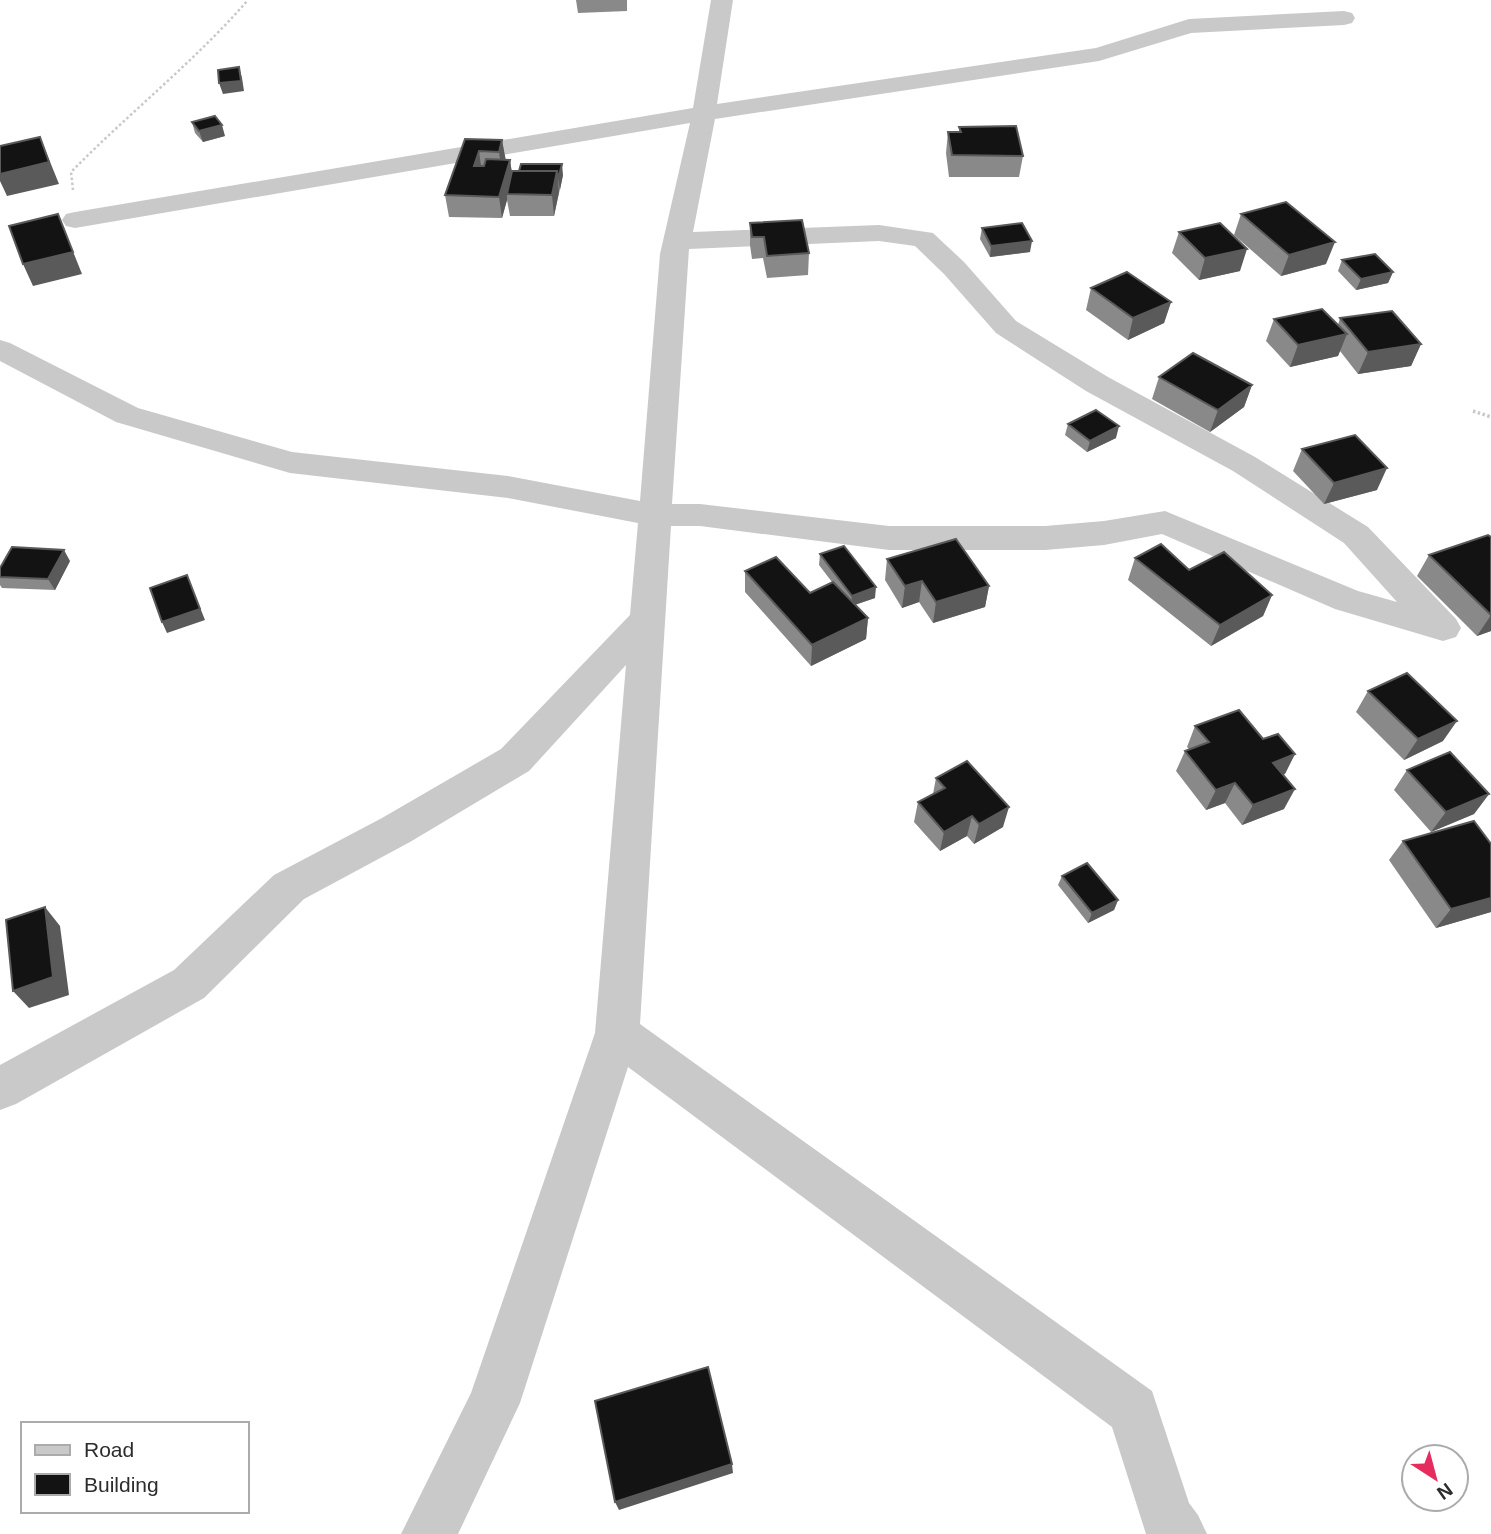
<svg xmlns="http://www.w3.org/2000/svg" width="1491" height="1534" font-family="Helvetica,sans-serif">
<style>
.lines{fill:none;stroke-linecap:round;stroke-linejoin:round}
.path-far1{stroke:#c9c9c9;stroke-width:2.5;stroke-dasharray:2.5 2.5;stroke-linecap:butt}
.path{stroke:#c9c9c9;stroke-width:3.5;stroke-dasharray:2.5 2.5;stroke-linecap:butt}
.minor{fill:#c9c9c9;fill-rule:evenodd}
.wall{fill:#898989}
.shaded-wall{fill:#5a5a5a}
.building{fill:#131313;stroke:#5a5a5a;stroke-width:2}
</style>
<rect width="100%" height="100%" fill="#fff"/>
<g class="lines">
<path class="path-far1" d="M73 190 71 172C129 113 194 62 248 0"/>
<path class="path" d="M1473 411 1491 417"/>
<path class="minor" d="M711 0H733L717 104 1096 48 1189 19 1344 11 1352 13 1355 18 1352 23 1344 25 1191 33 1099 61 715 119 693 232 879 225 933 233 964 262 1016 321 1108 377 1255 457 1368 527 1456 619 1461 628 1456 637 1443 641 1335 609 1162 534 1104 545 1045 550H889L700 526H671L640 1024 1152 1391 1189 1503 1198 1515 1207 1534H1146L1112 1427 628 1067 520 1403 458 1534H401L471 1393 595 1033 626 665 529 771 410 842 304 899 204 998 16 1104 0 1110V1065L174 970 274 875 382 818 501 749 630 615 638 523 508 498 290 473 116 422 0 361V340L10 343 138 408 292 452 508 476 640 501 660 254 690 123 75 228 66 226 62 220 66 214 75 212 693 108ZM879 241 915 246 944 274 996 333 1086 391 1233 471 1344 543 1397 602 1358 591 1165 511 1104 521 1045 526H889L700 504H672L689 249Z"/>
</g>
<path class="wall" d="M576 0H627V11L578 13Z
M192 122 225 136 203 142 195 133Z
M959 127 1023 156 1019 177H949L946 153 948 132H959Z
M465 139 502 140 505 160H510L512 173 563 175 554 216H510L507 200 502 218 449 217 445 195Z
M1241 214 1326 264 1281 276 1234 235Z
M750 223 809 253 808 275 767 278 763 258 752 259 750 245Z
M982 228 1030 252 990 257 980 239Z
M1179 232 1240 271 1199 280 1172 253Z
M1342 260 1393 272 1388 283 1356 290 1338 271Z
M1091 288 1171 302 1164 323 1128 340 1086 310Z
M1340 318 1421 344 1411 366 1358 374 1340 351 1338 356 1290 367 1266 341 1274 319 1338 325Z
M1159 377 1252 385 1244 407 1210 432 1152 399Z
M1068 424 1116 438 1087 452 1065 435Z
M1302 449 1377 490 1324 504 1293 471Z
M1491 537V631L1477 636 1417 576 1429 555Z
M820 554 875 598 855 605 868 618 866 639 811 666 745 592V571L810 593 832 582 819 565Z
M1135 558 1189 570 1272 595 1263 616 1211 646 1128 580Z
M887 559 989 586 985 607 933 623 919 602 902 608 885 580Z
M70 561 55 590 2 588 0 585V577Z
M1368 691 1443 741 1404 760 1356 712Z
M1195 726 1263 739 1295 754 1283 775 1284 809 1242 825 1225 803 1206 810 1176 771 1185 751 1189 749 1187 747Z
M1407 770 1489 794 1474 814 1431 832 1394 790Z
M936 778 1003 827 974 844 967 836 940 851 914 822 918 802 933 794Z
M1403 841 1491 844V912L1436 928 1389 860Z
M1062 876 1118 900 1114 910 1088 923 1058 885Z"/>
<path class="shaded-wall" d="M239 67 242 78 244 91 223 94 219 83Z
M222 125 225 136 203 142 199 131Z
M40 137 59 184 7 196 0 181V174Z
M502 140 506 161 502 173 499 152Z
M479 151 482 173 474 166Z
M510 160 513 181 507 194V200L502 218 499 197Z
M562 164 563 175 560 190 558 179Z
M557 171 559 192 554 216 552 195Z
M58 214 82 274 33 286 23 264Z
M1032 241 1030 252 990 257 991 246Z
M1335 242 1326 264 1281 276 1289 255Z
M1247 249 1240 271 1199 280 1205 258Z
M1393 272 1388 283 1356 290 1361 279Z
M1171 302 1164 323 1128 340 1133 318Z
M1347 334 1338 356 1290 367 1298 345Z
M1421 344 1411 366 1358 374 1368 352Z
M1252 385 1244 407 1210 432 1218 410Z
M1119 426 1116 438 1087 452 1090 441Z
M1387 468 1377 490 1324 504 1334 483Z
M64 550 70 561 55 590 48 579Z
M187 575 205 620 167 633 162 622Z
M922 581 919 602 902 608 905 586Z
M989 586 985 607 933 623 936 602Z
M876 587 875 598 851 606 852 596Z
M1272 595 1263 616 1211 646 1220 625Z
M1491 615V631L1477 636Z
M868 618 866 639 811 666 812 645Z
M1457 721 1443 741 1404 760 1418 739Z
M1295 754 1285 774 1263 783 1273 763Z
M1235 783 1225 803 1206 810 1216 790Z
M1295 789 1284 809 1242 825 1253 805Z
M1489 794 1474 814 1431 832 1446 812Z
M1009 807 1003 827 974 844 979 824Z
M972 816 967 836 940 851 944 832Z
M1491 898V912L1436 928 1451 909Z
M1118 900 1114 910 1088 923 1092 913Z
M45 907 60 926 69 995 29 1008 13 991Z
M732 1464 733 1473 619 1510 615 1502Z"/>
<path class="building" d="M239 67 241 81 219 83 218 70Z
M215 116 222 125 199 131 192 122Z
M1016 126 1023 156 952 155 948 132H961L959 127Z
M40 137 49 162 0 174V146Z
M465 139 502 140 499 152 479 151 474 166H484L486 159 510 160 499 197 445 195Z
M521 164H562L558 179 557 171H519Z
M512 171H557L552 195 507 194Z
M1286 202 1335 242 1289 255 1241 214Z
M58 214 73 252 23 264 9 226Z
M802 220 809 253 767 256 764 237H752L750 223Z
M1022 223 1032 241 991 246 982 228Z
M1220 223 1247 249 1205 258 1179 232Z
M1375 254 1393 272 1361 279 1342 260Z
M1127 272 1171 302 1133 318 1091 288Z
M1322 309 1347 334 1298 345 1274 319Z
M1392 311 1421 344 1368 352 1340 318Z
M1193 353 1252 385 1218 410 1159 377Z
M1096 410 1119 426 1090 441 1068 424Z
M1355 435 1387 468 1334 483 1302 449Z
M1488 535 1491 537V615L1429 555Z
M956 539 989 586 936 602 922 581 905 586 887 559Z
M1161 544 1189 570 1224 552 1272 595 1220 625 1135 558Z
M844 546 876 587 852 596 820 554Z
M12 547 64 550 48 579 0 577V568Z
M776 557 810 593 833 582 868 618 812 645 745 571Z
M187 575 200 609 162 622 150 588Z
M1407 673 1457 721 1418 739 1368 691Z
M1239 710 1263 739 1278 734 1295 754 1273 763 1295 789 1253 805 1235 783 1216 790 1185 751 1209 742 1195 726Z
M1450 752 1489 794 1446 812 1407 770Z
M967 761 1009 807 979 824 972 816 944 832 918 802 945 788 936 778Z
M1474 821 1491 844V898L1451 909 1403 841Z
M1087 863 1118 900 1092 913 1062 876Z
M45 907 53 977 13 991 6 920Z
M708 1367 732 1464 615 1502 595 1401Z"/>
<rect x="21" y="1422" width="228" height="91" fill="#ffffff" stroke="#ababab" stroke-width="2"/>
<rect x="35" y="1445" width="35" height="10" fill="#c9c9c9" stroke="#ababab" stroke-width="2"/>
<text x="84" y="1457" font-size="21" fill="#2c2c2c">Road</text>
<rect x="35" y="1474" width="35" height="21" fill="#131313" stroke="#ababab" stroke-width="2"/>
<text x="84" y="1492" font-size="21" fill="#2c2c2c">Building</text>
<g transform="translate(1435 1478) rotate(144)"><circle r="33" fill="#ffffff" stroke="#ababab" stroke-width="2"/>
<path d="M0-5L12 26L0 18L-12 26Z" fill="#e62c5f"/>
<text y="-10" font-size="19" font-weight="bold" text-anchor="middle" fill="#2c2c2c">N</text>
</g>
</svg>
